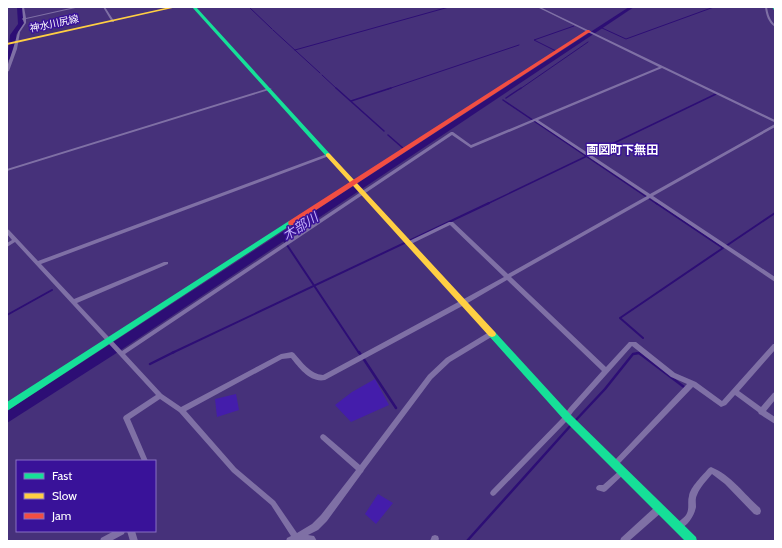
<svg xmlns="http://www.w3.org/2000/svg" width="782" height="548" font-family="Cabin,'Noto Sans JP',sans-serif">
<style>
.green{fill:#441dab}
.water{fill:#2d0e75}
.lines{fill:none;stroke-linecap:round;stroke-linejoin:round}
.stream-far3{stroke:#2d0e75;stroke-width:1}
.stream-far2{stroke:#2d0e75;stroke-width:1.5}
.stream-far1{stroke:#2d0e75;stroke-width:2}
.stream{stroke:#2d0e75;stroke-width:2.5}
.river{fill:#2d0e75;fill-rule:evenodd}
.street{fill:#7f70a5;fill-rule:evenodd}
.fast{fill:#16e098;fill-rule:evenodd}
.slow{fill:#ffcf43;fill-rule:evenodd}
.jam{fill:#f24e42;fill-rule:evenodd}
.labels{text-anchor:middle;stroke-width:3;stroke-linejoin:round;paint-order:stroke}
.far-street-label{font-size:10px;fill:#fff;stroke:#391299}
.far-quarter-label{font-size:12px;font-weight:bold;fill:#fff;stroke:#391299}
.water-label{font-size:13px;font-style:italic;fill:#c4b1fa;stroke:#391299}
</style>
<rect width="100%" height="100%" fill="#46317a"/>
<path class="green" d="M375 379 389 405 351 422 335 405 352 392Z
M236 394 239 410 217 417 215 399Z
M378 494 393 503 376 524 365 514Z"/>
<path class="water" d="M629 7H634L115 354 7 423V411Z"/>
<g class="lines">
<path class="stream-far3" d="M249 7 272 29
M602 28 626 39 714 7
M273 30 320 73
M295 50 449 7
M556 51 534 40 574 26
M322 75 337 89
M388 89 519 45
M520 89 588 42"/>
<path class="stream-far2" d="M336 88 384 131
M506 98 521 88
M503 100 657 204
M351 101 391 88
M388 135 404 149
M591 154 716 94
M487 204 587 156"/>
<path class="stream-far1" d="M283 239 359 353
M726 246 775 213
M7 315 52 290
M643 338 620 318 723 248 656 203
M172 353 489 203
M637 353H639"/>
<path class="stream" d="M359 352 396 408
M150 364 174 352
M575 421 605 389 633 354 639 353 684 387
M467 541 572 424"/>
<path class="river" d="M17 7H23L24 24 16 35V44L10 59 7 61 10 35 18 24Z"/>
<path class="street" d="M22 7H24L26 18 75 7H80L26 19V23L20 32 17 49 9 71 7 72V67L13 49 18 32 24 23 23 20 22 19 23 18Z
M103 7H105L114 21V22H112Z
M537 7H540L775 120V122H774L662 68 538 120 650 194 775 124V127L653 196 775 277V282L650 198 511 277 606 367 629 342H636L675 373 696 382 722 401 773 344H775V350L739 391 761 407 773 393 775 392V400L766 411 775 417V424L761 415 759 414 758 412 735 395 726 405 721 407 693 387 618 465 616 466 614 465 613 463 614 461 687 384 671 377 632 346 573 412 566 422 495 495 493 496 491 495 490 493 491 491 562 418 569 408 602 371 507 280 466 304 325 380C310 383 299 368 291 358L282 359 186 411 236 468 275 501 297 533 312 524 321 515 356 470 321 439 320 437 321 435 323 434 325 435 360 465 428 375 446 358 489 332H493L494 334 493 336 450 362 432 379 364 470 363 472 362 473 327 521 318 530 308 535 314 536 317 541H286L287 538 291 536 271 505 232 472 179 412 160 399 130 419 148 461H142L123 418 124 416 156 395 15 242 7 247V243L12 240 7 234V229L9 230 38 261 327 154H329V156L41 264 74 299 164 262H168V264L77 303 122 351 451 132H453L471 145 659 67ZM535 121 647 196 508 274 453 222H449L407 242V244H411L450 225 504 277 462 300 323 375C310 374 302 362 294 353L292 352 281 354 181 407 162 394 125 354 452 135 471 148Z
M765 7H767C768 14 770 20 775 25V27C768 22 766 15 765 7Z
M269 88 272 89 7 171V169Z
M711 467C731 475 744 494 760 508L761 511 760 514 757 515 754 514 725 484 712 474C707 480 700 487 697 495 695 499 696 503 696 507 694 517 688 525 679 530L676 529 675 526C678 521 683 519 686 515 690 509 687 502 689 496 690 487 703 475 709 468Z
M622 469 624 470 625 472 624 474 606 491 604 492 597 490 596 488 597 486 599 485H603L620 470Z
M659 505 662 506 663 509 662 512 629 541H620L621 538 656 506Z
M114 531H125L124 534 111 541H100L101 538Z
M127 531H135L138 541H130Z
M435 535 438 536 439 539 438 541H430L432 536Z"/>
<path class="fast" d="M192 7H196L330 154V156H326Z
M772 7H775V10H774Z
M289 221H293L294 223 7 411V402Z
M492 331 495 332 571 415 696 537 697 541H685L565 421 489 336 488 334 489 332Z"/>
<path class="slow" d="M170 7H177L7 45V43Z
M328 153 330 154 495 332 496 334 495 336 492 337 489 336 326 156V154Z"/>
<path class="jam" d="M587 30H589L591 32 588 33 293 225H289L288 223 289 221Z"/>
</g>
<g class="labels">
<g class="far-street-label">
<text transform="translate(54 23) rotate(-12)" y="4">神水川尻線</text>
</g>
<g class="far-quarter-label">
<text x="622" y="154">画図町下無田</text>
</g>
<g class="water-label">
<text transform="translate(300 226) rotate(-33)" y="5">木部川</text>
</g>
</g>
<rect width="782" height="548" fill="none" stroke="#ffffff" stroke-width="16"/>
<rect x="16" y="460" width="140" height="72" fill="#391299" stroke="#8871c2"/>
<rect x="24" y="473" width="20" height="6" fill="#16e098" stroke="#8871c2"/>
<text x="52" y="480" font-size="12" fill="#ffffff">Fast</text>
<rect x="24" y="493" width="20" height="6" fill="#ffcf43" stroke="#8871c2"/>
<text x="52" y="500" font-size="12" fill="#ffffff">Slow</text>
<rect x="24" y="513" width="20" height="6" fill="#f24e42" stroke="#8871c2"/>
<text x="52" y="520" font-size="12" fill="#ffffff">Jam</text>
</svg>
